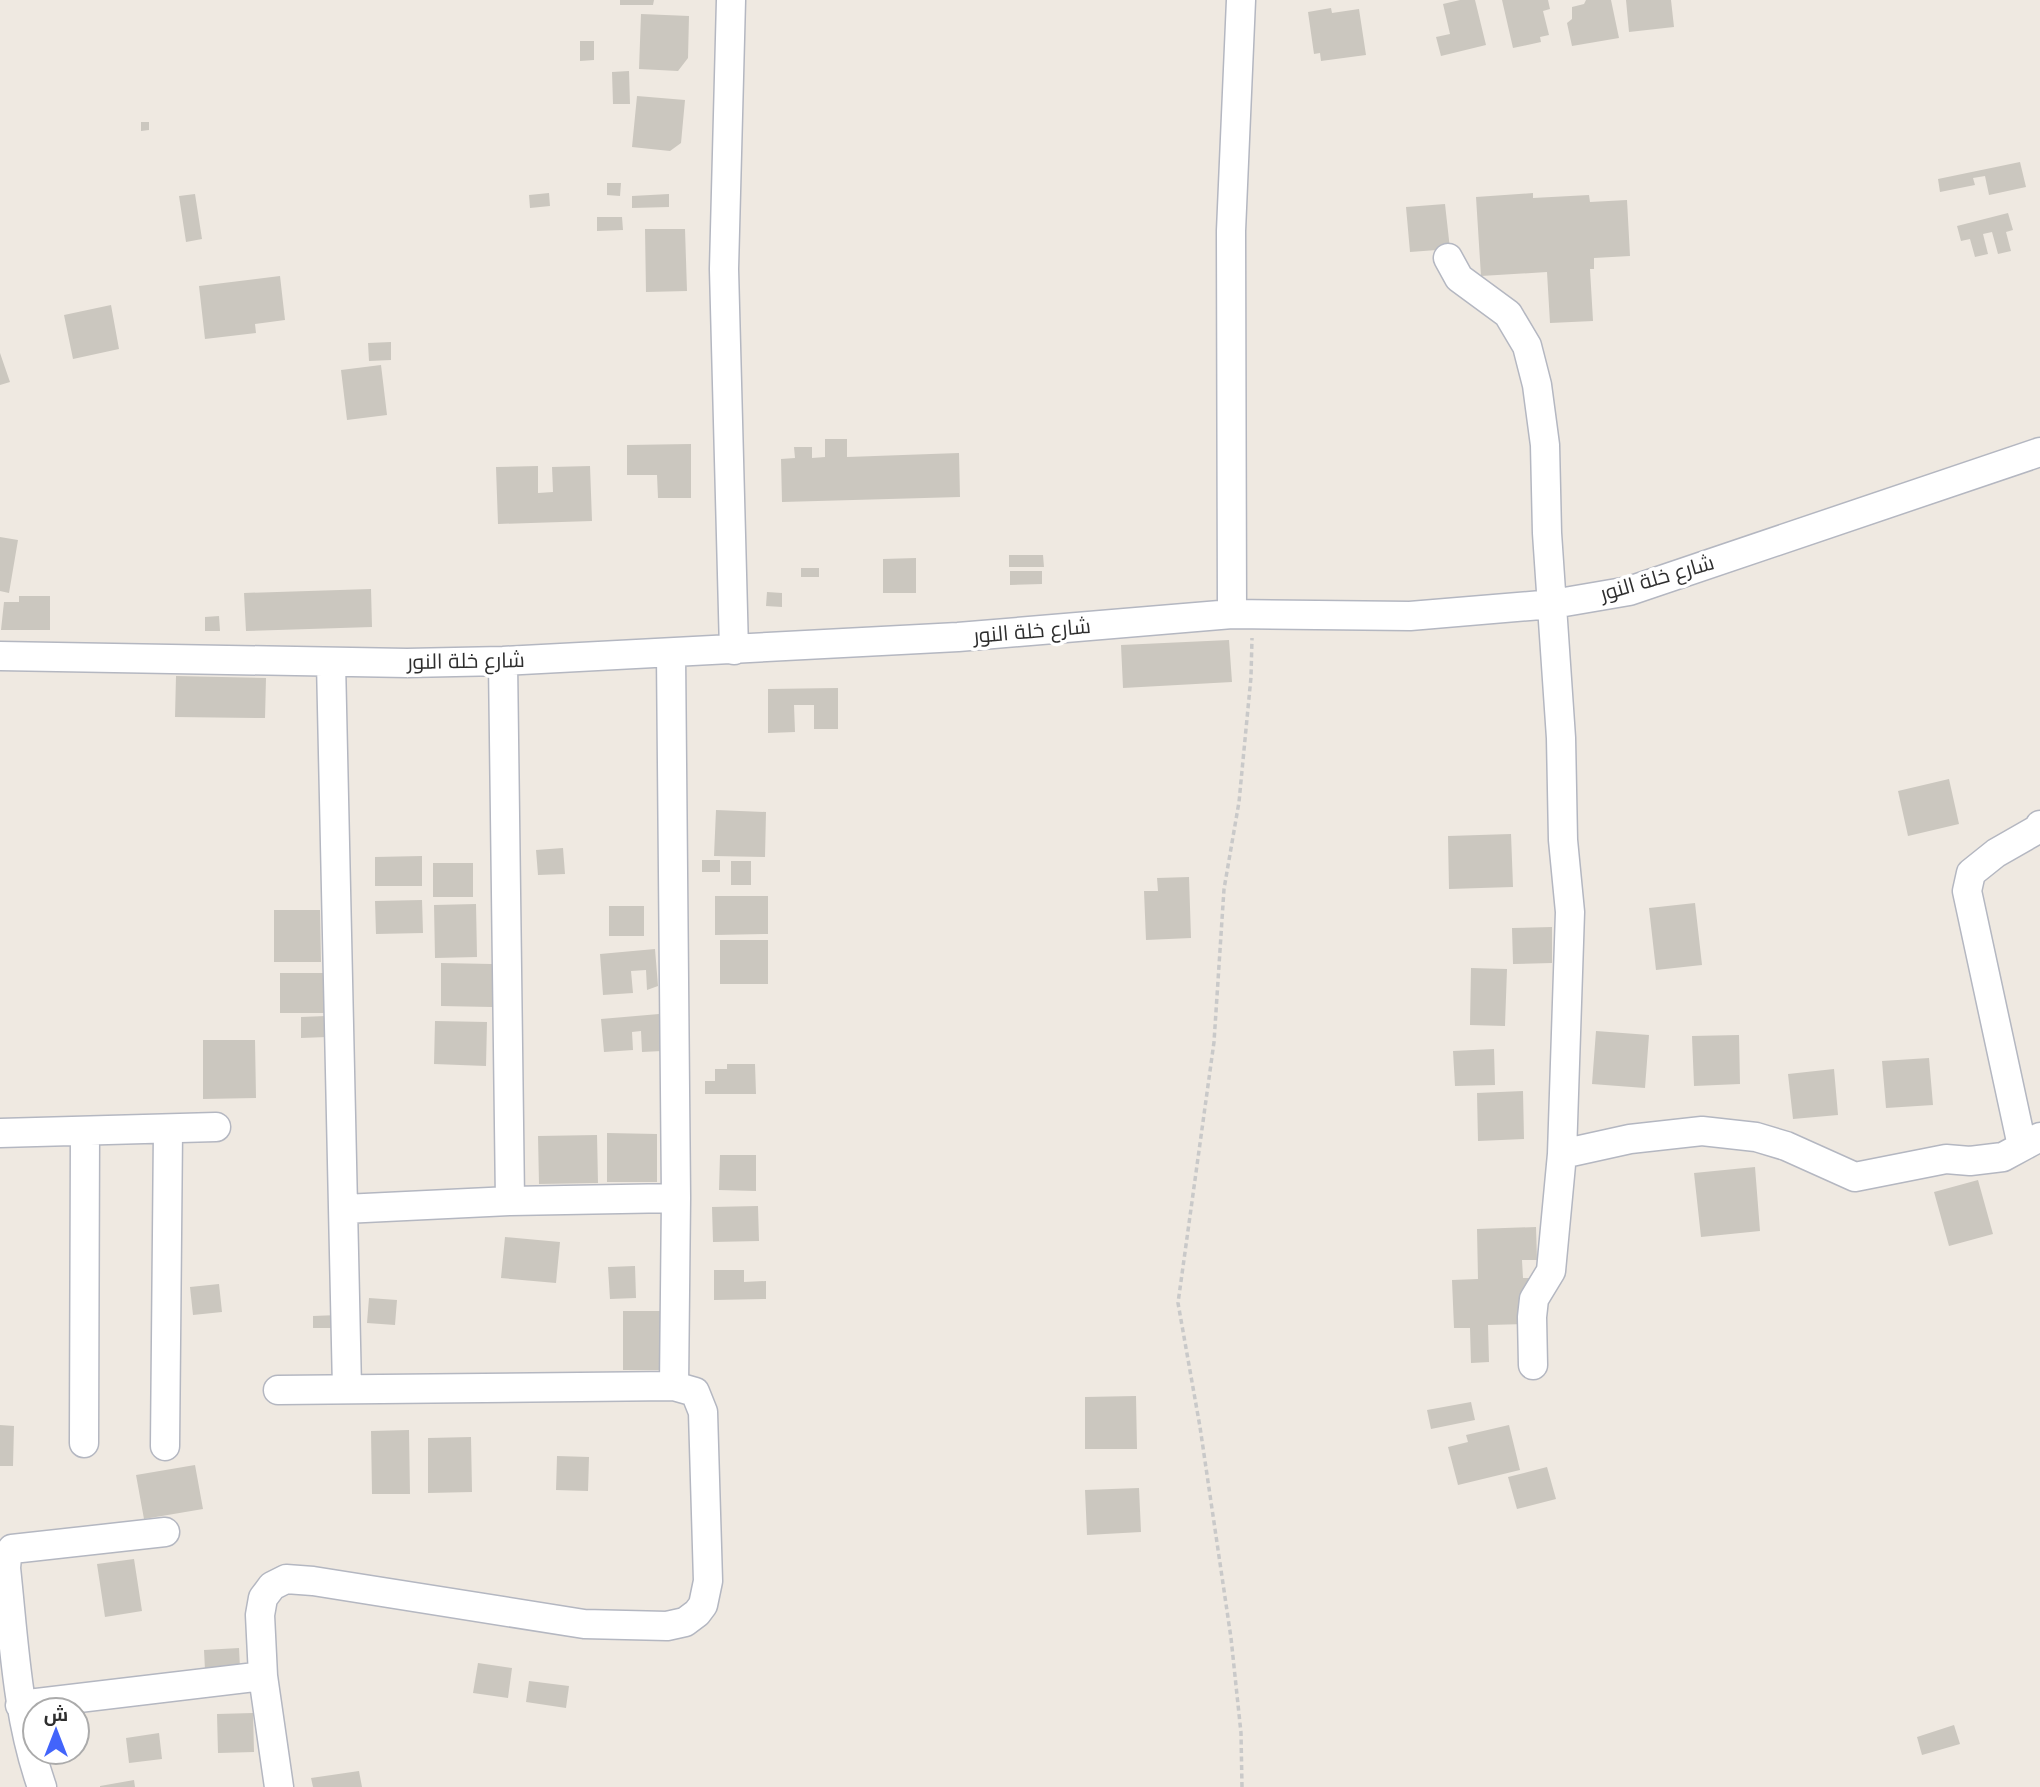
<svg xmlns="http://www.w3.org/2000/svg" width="2040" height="1787" font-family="Quicksand,Cairo,sans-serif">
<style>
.building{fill:#cbc7bf}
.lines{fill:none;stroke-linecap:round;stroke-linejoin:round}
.minor-casing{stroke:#b4b7c1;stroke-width:31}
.path{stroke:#c9c9c9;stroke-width:3.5;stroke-dasharray:5 3.5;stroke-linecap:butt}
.minor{stroke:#fff;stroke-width:28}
.labels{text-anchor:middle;stroke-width:7;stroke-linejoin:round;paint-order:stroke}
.street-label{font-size:21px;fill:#2e2e2e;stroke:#fff}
</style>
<rect width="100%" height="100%" fill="#efe9e1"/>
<path class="building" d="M620 0H654L653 5H620Z
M1460 0H1475L1486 45 1441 56 1436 37 1450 34 1443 4Z
M1502 0H1548L1550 9 1543 11 1549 35 1540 37 1541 42 1513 48Z
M1586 0H1611L1619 38 1572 46 1567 23 1572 19V7L1584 4Z
M1626 0H1671L1674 27 1629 32Z
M1331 8 1332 13 1359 9 1366 55 1321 61 1320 53 1314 54 1308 12Z
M641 14 689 16 688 58 678 71 639 69Z
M580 41H594V60L580 61Z
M629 71 630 104H613L612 72Z
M637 96 685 100 681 143 670 151 632 147Z
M141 122H149V130L141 131Z
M2020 162 2026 187 1989 195 1985 176 1973 178 1975 185 1940 192 1938 179Z
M607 183H621L620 196 607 195Z
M549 193 550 206 530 208 529 195Z
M1533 193V198L1589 195 1590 202 1627 200 1630 256 1594 258V269H1590L1593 321 1550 323 1547 272 1481 276 1476 197Z
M195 194 202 239 186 242 179 196Z
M669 194V207L632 208V196Z
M1445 204 1450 249 1410 252 1406 207Z
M2008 213 2013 230 2006 232 2011 251 1998 254 1992 232 1983 234 1988 254 1975 257 1970 239 1961 241 1957 226Z
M597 217H622L623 230 597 231Z
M645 229H685L687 291 646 292Z
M280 276 285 320 255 324 256 333 205 339 199 286Z
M111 305 119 349 73 359 64 315Z
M391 342V360L369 361 368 343Z
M0 353 10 382 0 385Z
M381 365 387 415 347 420 341 370Z
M825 439H847V457L959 453 960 497 782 502 781 459 795 458 794 447H812V458L825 457Z
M691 444V498H658L657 475H627V445Z
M538 466V493L553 492 552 467 590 466 592 521 498 524 496 467Z
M0 537 18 540 9 593 0 591Z
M1009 555H1043L1044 567H1009Z
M916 558V593H883V559Z
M801 568H819V577H801Z
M1010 571H1042V584L1010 585Z
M371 589 372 627 246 631 244 593Z
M767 592 782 593V607L766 606Z
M19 596H50V630H1L4 602H19Z
M219 616 220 631H205V617Z
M1229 640 1232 682 1123 688 1121 645Z
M176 676 266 678 265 718 175 717Z
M838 688V729H814V705H794L795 732 768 733V689Z
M1949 779 1959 824 1908 836 1898 791Z
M716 810 766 812 765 857 714 856Z
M1511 834 1513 887 1449 889 1448 836Z
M563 848 565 874 538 875 536 850Z
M422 856V886H375V857Z
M702 860H720V872H702Z
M731 861H751V885H731Z
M433 863H473V897H433Z
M1189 877 1191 938 1146 940 1144 891H1158L1157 878Z
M715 896H768V934L715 935Z
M422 900 423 933 376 934 375 901Z
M1695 903 1702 965 1656 970 1649 908Z
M476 904 477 957 435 958 434 905Z
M609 906H644V936H609Z
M274 910H320L321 962H274Z
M1552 927V963L1513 964 1512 928Z
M720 940H768V984H720Z
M655 949 658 986 647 990 646 970 631 971 633 993 603 995 600 954Z
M441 963 492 964V1007L441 1006Z
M1471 968 1507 969 1505 1026 1470 1025Z
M280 973H324V1013H280Z
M659 1014 662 1051 642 1052 641 1031 632 1032 633 1050 604 1052 601 1019Z
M326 1016 327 1037 301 1038V1017Z
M435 1021 487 1022 486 1066 434 1064Z
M1596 1031 1649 1035 1645 1088 1592 1084Z
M1739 1035 1740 1084 1694 1086 1692 1036Z
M203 1040H255L256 1098 203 1099Z
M1494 1049 1495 1085 1455 1086 1453 1051Z
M1929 1058 1933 1105 1886 1108 1882 1061Z
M727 1064H755L756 1094H705V1081H715V1069H727Z
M1834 1069 1838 1115 1793 1119 1788 1074Z
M1523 1091 1524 1139 1478 1141 1477 1093Z
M607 1133 657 1134V1182H607Z
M597 1135 598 1183 539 1184 538 1136Z
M720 1155H756V1191L719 1190Z
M1755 1167 1760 1231 1701 1237 1694 1173Z
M1978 1180 1993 1234 1949 1246 1934 1192Z
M758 1206 759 1241 713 1242 712 1207Z
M1536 1227 1537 1260H1522L1523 1278H1529L1530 1324 1488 1325 1489 1362 1471 1363 1470 1328H1454L1452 1280 1478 1279 1477 1229Z
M505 1237 560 1242 556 1283 501 1278Z
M635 1266 636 1298 610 1299 608 1267Z
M714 1270H744V1282L766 1281V1299L714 1300Z
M219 1284 222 1312 193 1315 190 1287Z
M369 1298 397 1300 395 1325 367 1323Z
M623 1311H666L665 1370H623Z
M338 1315V1328H313V1316Z
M1136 1396 1137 1449H1085V1397Z
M1471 1402 1475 1420 1431 1429 1427 1410Z
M0 1425 14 1426 13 1466H0Z
M1509 1425 1520 1470 1458 1485 1448 1447 1468 1442 1466 1435Z
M409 1430 410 1494H372L371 1431Z
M471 1437 472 1492 428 1493V1438Z
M557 1456 589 1457 588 1491 556 1490Z
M195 1465 203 1509 144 1519 136 1475Z
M1547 1467 1556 1499 1517 1509 1508 1477Z
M1139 1488 1141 1532 1087 1535 1085 1490Z
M134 1559 142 1611 105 1617 97 1564Z
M239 1648 240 1668 205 1670 204 1650Z
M478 1663 512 1668 508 1698 473 1693Z
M529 1681 569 1686 566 1708 526 1702Z
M253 1713 254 1752 218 1753 217 1714Z
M1954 1725 1960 1744 1922 1755 1917 1737Z
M159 1733 162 1759 129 1763 126 1738Z
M359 1771 362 1787H313L311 1778Z
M134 1780 135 1787H100V1786Z"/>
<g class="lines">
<g class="minor-casing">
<path id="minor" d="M731 0 724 269 734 650
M1448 258 1459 278 1508 314 1527 346 1537 385 1545 445 1547 533 1561 738 1563 840 1570 912 1562 1154 1551 1271 1534 1299 1532 1317 1533 1365
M1232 614 1231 231 1241 0
M671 654 676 1198 674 1386
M0 656 407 663 503 661 958 637 1232 614 1410 616 1553 604 1629 591 2040 452
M503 661 510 1201
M331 662 347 1389
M0 1133 216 1127
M2022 1146 1967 891 1971 873 1996 853 2038 829 2040 825
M1562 1154 1630 1139 1702 1131 1756 1137 1786 1146 1855 1177 1946 1159 1970 1161 2003 1157 2040 1137
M344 1209 510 1201 676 1198
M278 1390 674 1386 695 1392 703 1412 708 1581 703 1605 697 1613 685 1622 667 1626 584 1624 313 1581 286 1579 272 1586 263 1598 260 1615 263 1676 279 1787
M84 1443 85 1131
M165 1446 168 1130
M20 1705 263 1676
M42 1787C17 1717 14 1642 6 1568L7 1557 12 1549 165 1532"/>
</g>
<path class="path" d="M1242 1787 1241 1733 1231 1638 1200 1427 1178 1303 1214 1042 1224 889 1239 802 1251 677 1252 638"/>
<use href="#minor" class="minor"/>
</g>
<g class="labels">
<g class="street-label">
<text transform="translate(1657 578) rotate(-16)" y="7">شارع خلة النور</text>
<text transform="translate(1032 631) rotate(-5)" y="7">شارع خلة النور</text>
<text transform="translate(466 661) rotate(-1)" y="7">شارع خلة النور</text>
</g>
</g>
<g transform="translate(56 1731)"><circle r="33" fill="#ffffff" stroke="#ababab" stroke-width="2"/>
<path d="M0-5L12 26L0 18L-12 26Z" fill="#4264fb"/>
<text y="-10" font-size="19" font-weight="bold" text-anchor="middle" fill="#2e2e2e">ش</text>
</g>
</svg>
